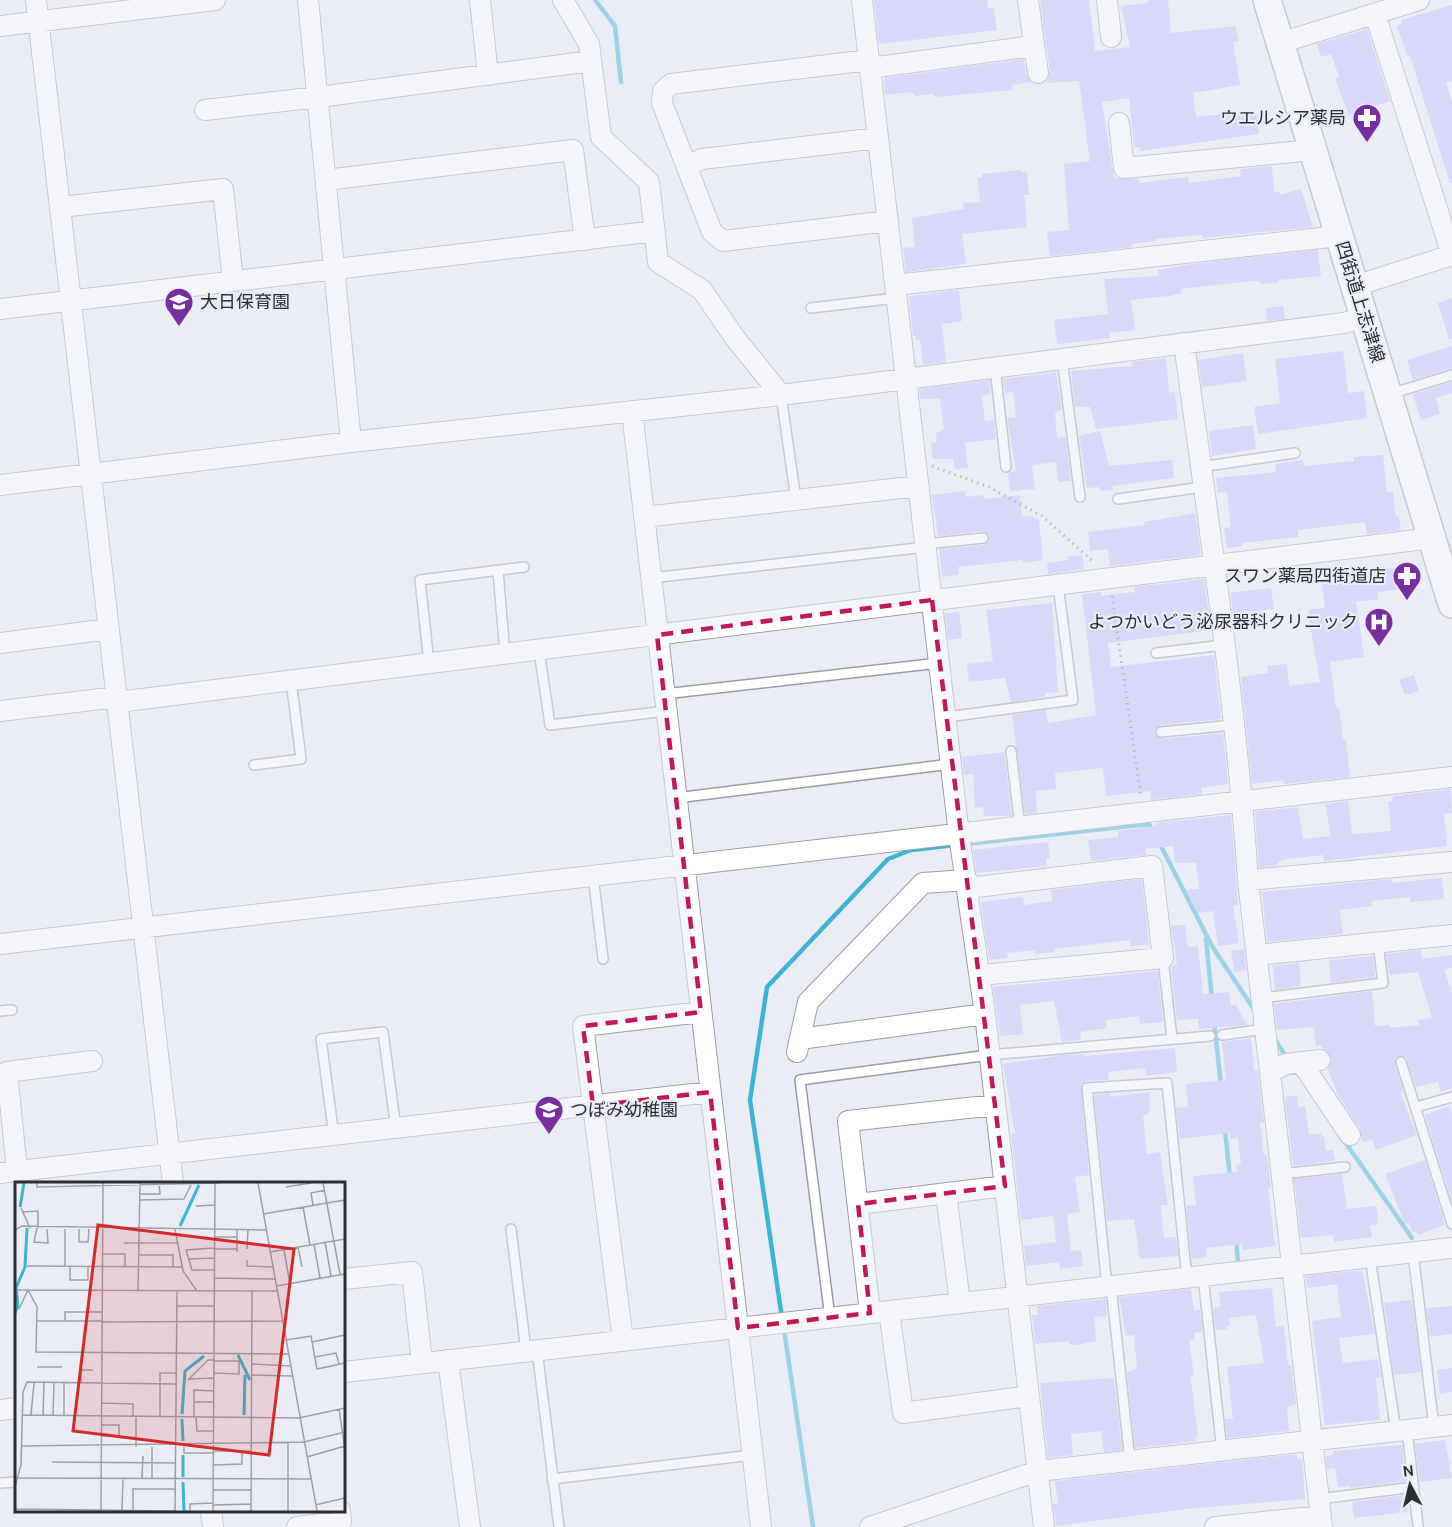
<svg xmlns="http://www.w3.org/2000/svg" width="1452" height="1527" font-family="Karla,'Noto Sans JP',sans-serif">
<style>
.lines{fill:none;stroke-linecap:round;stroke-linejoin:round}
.stream{stroke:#3cb5d4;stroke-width:4.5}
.building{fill:#c7befe}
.lane-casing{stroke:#9b9da6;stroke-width:12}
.street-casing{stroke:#9b9da6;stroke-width:22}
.secondary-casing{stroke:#9b9da6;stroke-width:30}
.path{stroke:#82848a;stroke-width:3;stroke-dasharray:1.5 4.5;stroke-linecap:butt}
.lane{stroke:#fff;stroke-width:9}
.street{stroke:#fff;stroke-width:20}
.secondary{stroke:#fff;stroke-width:27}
.marked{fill:none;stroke:#c2185b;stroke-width:4.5;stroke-dasharray:12 8;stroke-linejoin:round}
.labels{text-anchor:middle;stroke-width:4.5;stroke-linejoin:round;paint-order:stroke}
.poi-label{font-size:18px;fill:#2c2d31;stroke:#eaedf6;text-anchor:end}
.street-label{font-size:18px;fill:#2c2d31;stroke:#eaedf6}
.inset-river{fill:none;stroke:#3cb5d4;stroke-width:3}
.inset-road{fill:none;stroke:#9ea0a7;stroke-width:1.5}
.view{fill:#d62828;fill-opacity:0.15;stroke:#d62828;stroke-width:3}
.inset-edge{fill:none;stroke:#2c2d31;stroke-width:3}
</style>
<rect width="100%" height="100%" fill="#eaedf6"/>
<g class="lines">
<path class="stream" d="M595 0 615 26 621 82
M966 844 1149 824 1153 832
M1160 844 1212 946 1255 1011
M1206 939 1212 999
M1214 1022 1221 1085
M1274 1038 1287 1058
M1225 1130 1230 1178
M1343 1139 1412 1238
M1236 1240 1238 1261
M782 1318 750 1100 767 987 888 859 911 850 955 845
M784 1329 813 1527"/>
</g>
<path class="building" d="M874 0H987L988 8H994L997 30 879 44Z
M1040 0H1089L1095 51 1130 47 1121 6 1148 3V0H1168L1171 33 1235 26 1238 41 1233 42 1240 85 1193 93 1196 117 1249 111V115L1257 114 1259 134 1140 151 1139 147 1134 148 1129 98 1102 102 1114 178 1139 179V183L1188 177 1189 183 1241 176 1240 169 1272 166 1274 192H1280V195L1301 189 1313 227 1203 238 1202 235 1156 239V241L1132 244V247L1050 256 1047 232 1069 230 1064 164 1090 161 1079 81 1047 83 1050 71Z
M1452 5V81L1446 83 1452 102V183H1450L1410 56 1407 55 1397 26 1402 24 1401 20Z
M1367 29 1390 101 1349 115 1335 79 1339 77 1331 54 1321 57 1317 44Z
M1024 59 1026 75 1031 82 1012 85 1013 90 935 97 933 94 916 96 911 92 885 95 884 78Z
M1021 170V172H1027L1029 195H1024L1027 227 962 234 966 264 906 272 903 248 915 247 912 218 964 209 963 203 980 202 977 178 982 177V174Z
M1318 250 1321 276 1278 280 1279 282 1263 284H1260V281H1251L1181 289 1182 293 1169 296 1131 300 1135 330 1109 333 1110 338 1057 344 1054 320 1108 314 1104 279 1159 276 1158 270 1191 264Z
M959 290 962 321 942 324 946 362 923 365 920 340 916 341V336H913L909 296Z
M1452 298V339H1449L1438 303Z
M1283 306 1285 319 1267 321 1266 308Z
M1452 346V368L1413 380 1407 360Z
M1343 351 1348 393 1364 391 1367 418 1258 434 1254 407 1280 403 1275 359Z
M1243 353 1247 381 1202 387 1198 360Z
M1166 358 1169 393 1175 392 1178 419 1096 429 1090 407H1075L1071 371 1133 366 1132 362Z
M1056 372 1062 409 1055 413 1057 438 1065 437 1066 440 1071 481 1058 482 1056 462 1032 465 1035 489 1010 491 1008 473 1016 471 1007 418 1016 417 1013 392 1005 393 1003 379Z
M990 380 991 394 982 396 985 421 994 420 996 439 965 443 968 468 955 469 953 459H933L931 443 937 442 936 433 944 429 940 399H920L919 389Z
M1452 382V393L1436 398 1440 414 1421 420 1413 394Z
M1253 425 1256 449 1212 456 1209 431Z
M1100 431 1109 466 1172 460 1174 478 1112 486 1113 490 1100 491 1099 487 1087 488 1079 436Z
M1383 455 1387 492 1393 491 1396 516H1399L1401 530 1367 534 1365 522 1298 530V537L1242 543 1243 546 1227 548 1224 528 1231 527 1227 492 1218 493 1216 478 1276 472 1275 464 1303 460 1304 466 1354 461 1353 457Z
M965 491 966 497 983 495 984 499 1020 495 1022 517 1031 516 1039 520 1043 560 1023 563V560L958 567 959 575 942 577 939 549 984 545 989 540V535L983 531 938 536 932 495Z
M1195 513 1201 555 1110 566 1108 549 1090 551 1088 532 1145 525 1144 522Z
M1082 555 1084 569 1048 574 1047 563 1068 560 1067 557Z
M1408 567 1410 588 1378 592 1377 600 1356 601 1364 657 1330 662 1336 708 1339 707 1343 740H1346L1350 777 1284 784 1283 780 1252 784 1241 677 1268 673 1267 666 1287 664 1289 686 1320 682 1308 613 1310 609 1325 608 1320 571 1341 568 1342 572Z
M1204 579 1211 630 1108 643 1111 667 1214 655 1221 719 1160 725 1154 733 1162 739 1223 733 1228 784 1201 788 1202 794 1151 800 1150 791 1106 796 1103 768 1055 773 1056 789 1036 791 1037 813 1025 814 1012 715 1046 710 1048 723 1096 715 1082 594 1101 592V596L1135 592 1134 587Z
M1271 588 1274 609 1233 613 1230 593Z
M1052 603 1058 692 1045 693V697L1011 702 1005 678 969 682 967 664 993 661 986 610Z
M959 612 962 638 948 640 945 614Z
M1414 675 1419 691 1405 695 1399 680Z
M1004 752 1012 816H984L983 807 975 808 973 774 964 775 962 757Z
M1451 789 1452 813 1444 814 1447 846 1324 861 1323 855 1286 859 1278 862V865L1259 867 1255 812 1298 807 1303 839 1330 836 1326 804 1348 801 1352 834 1391 831 1388 802 1392 801 1393 796Z
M1231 815 1238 905 1233 906 1239 943 1218 946 1213 911 1198 913 1186 890 1199 889 1196 863H1175L1173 846 1145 849 1146 855 1091 861 1088 840 1118 837V831L1156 826V823Z
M1048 842 1050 858 1046 859 1047 866 977 873 973 850Z
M1442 878 1444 899 1410 902V897L1371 901 1372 906 1340 910 1343 934 1267 942 1262 892 1392 879V883Z
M1142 879 1149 945 1130 946V940L1054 949 1055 952 1035 954V950L1007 953 1008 958 989 960 981 902 1023 897 1024 905 1052 901 1051 890Z
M1185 925 1188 947 1198 946 1203 994 1229 992 1231 1005H1236L1247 1025 1199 1029 1198 1019 1177 1020 1171 967 1177 964 1171 926Z
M1244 949 1246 970 1234 972 1231 951Z
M1421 950 1422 959 1452 955V968L1444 969 1452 993V1088L1441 1092 1438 1082 1416 1087 1406 1057H1396L1395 1064 1403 1091 1400 1092 1417 1135 1376 1150 1372 1140 1362 1142 1360 1129 1337 1093 1328 1069 1332 1058 1320 1045 1316 1046 1314 1027 1277 1030 1274 1004 1372 991 1375 1026 1390 1025V1028L1419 1025 1418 1020 1432 1018 1418 972 1389 975 1386 954Z
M1373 956 1375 977 1331 983 1329 960Z
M1299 963 1301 986 1275 990 1273 966H1270Z
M1158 971 1163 1022 1140 1024 1139 1016 1106 1020 1107 1028 1080 1032 1081 1040 1062 1042 1054 1001 1020 1005 1023 1034 1000 1036 993 987Z
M1251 1038 1254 1070H1258L1264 1123H1260L1264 1155H1267L1271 1188H1268L1275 1246 1242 1250V1244L1206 1248 1207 1257 1192 1259 1186 1206 1196 1205 1193 1176 1237 1172 1236 1165 1241 1164 1238 1138 1230 1139V1133L1180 1139 1176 1108 1188 1107 1186 1084 1226 1080 1222 1042Z
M1175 1048 1177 1072 1146 1076 1145 1068 1108 1072 1109 1080 1087 1081 1081 1085 1089 1175 1075 1177 1080 1212 1067 1214 1071 1251 1081 1250 1083 1266 1060 1269 1059 1262 1026 1266 1024 1246 1056 1242 1053 1216 1021 1220 1011 1134H1015L1003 1064 1064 1055 1083 1054V1056Z
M1150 1092 1149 1113 1143 1116 1147 1154 1160 1152 1168 1205H1161L1164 1238 1176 1237 1178 1256 1140 1259 1134 1219 1107 1221 1094 1094 1110 1093 1111 1097Z
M1297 1095 1298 1107 1305 1106 1309 1135 1321 1133V1137L1324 1136 1326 1151 1333 1150 1335 1161 1293 1166 1285 1097Z
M1449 1106 1452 1115V1202L1425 1115Z
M1425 1160 1445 1225 1418 1235 1416 1231 1412 1233 1409 1222 1405 1224 1385 1174Z
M1342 1174 1347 1209 1376 1206 1378 1220 1376 1225 1370 1226 1372 1237 1334 1242 1333 1235 1301 1238 1294 1179Z
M1362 1270 1375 1334 1339 1338 1343 1363 1378 1359 1381 1377 1376 1378 1380 1420 1325 1425 1312 1321 1341 1317 1337 1284 1307 1288 1306 1276Z
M1272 1288 1276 1327 1284 1326 1288 1365H1291L1296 1404 1287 1407 1289 1431 1227 1438 1225 1419H1233L1227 1367 1264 1363 1256 1315 1229 1318 1230 1326H1227V1329L1216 1330 1213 1308 1221 1307 1219 1292Z
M1191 1289 1194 1310H1200L1202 1332 1194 1333 1195 1339 1189 1340 1194 1376 1190 1377 1191 1381 1198 1436 1195 1437 1196 1441 1135 1448 1127 1372 1137 1368 1134 1335 1126 1336 1119 1297Z
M1106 1299 1107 1316 1094 1317 1096 1341 1076 1345 1069 1344V1341L1035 1344 1032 1315H1038L1037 1306Z
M1412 1300 1421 1372 1394 1375 1384 1303Z
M1452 1306V1334L1430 1337 1426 1308Z
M1452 1368V1392L1440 1394 1437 1370Z
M1114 1378 1122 1450 1104 1452 1101 1431 1071 1434 1073 1455 1048 1458 1040 1383Z
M1445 1440 1452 1478 1420 1482 1415 1444Z
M1402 1445 1406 1481 1351 1488 1350 1486 1338 1487 1335 1468 1327 1469 1326 1456 1334 1455 1333 1451Z
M1297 1454V1459H1302L1305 1499 1186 1509 1056 1526 1053 1504H1058L1055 1481Z
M1406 1495 1408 1512 1354 1518 1352 1502Z"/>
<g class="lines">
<g class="lane-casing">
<path id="lane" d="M811 308 896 298
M1062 358 1080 497
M995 367 1006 467
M1390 394 1452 375
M781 395 796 500
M1200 467 1295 453
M1118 499 1203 487
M926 544 983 538
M498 571 505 654
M651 578 926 547
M539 650 550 725 666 711
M1156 653 1224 645
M429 663 420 580 524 567
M664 694 939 663
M947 717 1073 700 1058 585
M1161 732 1233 725
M1011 751 1020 828
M254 765 301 759 291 680
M676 798 951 764
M593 875 603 959
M1163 958 1172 1039
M1262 998 1383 983 1378 943
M0 1011 12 1010
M1222 1035 1265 1029
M1401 1062 1452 1224
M1416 1107 1452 1097
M334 1136 321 1039 383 1032 396 1129
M1282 1174 1345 1167
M511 1229 526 1351
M1413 1253 1434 1427
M1370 1257 1396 1432
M1203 1276 1222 1452
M1111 1286 1130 1461
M1107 1287 1087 1088 1167 1083 1187 1278
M830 1318 800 1080 989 1055 1210 1036
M537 1350 559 1527
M1407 1430 1418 1526
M552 1479 752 1455
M0 1483 16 1482
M1319 1499 1414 1487"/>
</g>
<g class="street-casing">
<path id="street" d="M36 0 173 1184
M308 0 351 442
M480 0 488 75
M563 0 589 44 601 137 649 182 658 262 702 290 735 338 781 395
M862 0 959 835 985 1014 1044 1527
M1028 0 1038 73
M1107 0 1111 37
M0 26 215 0
M1280 43 1419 0
M869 60 671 84 663 91 662 103 712 232 723 241 888 221
M870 68 1033 46
M205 110 319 97 591 61
M1119 123 1124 168 1313 150
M688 166 702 159 878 138
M326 180 573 150 585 240
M60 207 223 189 233 281
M895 285 1339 236
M1355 286 1452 255 1375 14
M0 309 655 231
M1184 343C1208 521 1236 700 1248 880L1322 1527
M632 411 761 1527
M0 485 351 442 781 395 1344 323 1364 317
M644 517 919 486
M0 643 109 629
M118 702 1432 538
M0 711 117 697
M1248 880 1452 862
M968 888 1152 866 1163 958 980 975
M0 944 1452 777
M1257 955 1452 935
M800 1039 985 1014
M797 1052 808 1002 923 883 967 880
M1301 1062 1350 1135
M1271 1072 1286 1064 1320 1060
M17 1171 7 1072 92 1061
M0 1173 710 1092
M946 1193 960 1303
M858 1204 1005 1186
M344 1279 412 1272 422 1363
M889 1311 903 1413 1029 1396
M870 1313 848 1121 995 1105
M623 1341 583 1026 701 1012
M448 1360 470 1527
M344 1372 1452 1248
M0 1410 16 1408
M211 1510 213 1527
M297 1527 341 1522 340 1510
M870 1527 1038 1471 1452 1425
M1215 1527 1321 1516"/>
</g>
<g class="secondary-casing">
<path id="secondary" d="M1267 0 1452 604"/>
</g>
<path class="path" d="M932 466 989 487 1042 516 1095 563
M1112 596 1141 797"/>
<use href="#lane" class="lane"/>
<use href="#street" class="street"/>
<use href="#secondary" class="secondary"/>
</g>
<path d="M0 0H1452V1527H0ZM932 600 1005 1186 858 1204 870 1313 738 1328 710 1092 593 1106 583 1026 701 1012 657 635Z" fill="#eaedf6" fill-opacity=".55" fill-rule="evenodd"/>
<path class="marked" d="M932 600 1005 1186 858 1204 870 1313 738 1328 710 1092 593 1106 583 1026 701 1012 657 635Z"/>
<defs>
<g id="pharmacy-pin" transform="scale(1.5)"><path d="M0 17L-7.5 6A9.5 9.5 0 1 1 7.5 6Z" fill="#782ea0" stroke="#eaedf6"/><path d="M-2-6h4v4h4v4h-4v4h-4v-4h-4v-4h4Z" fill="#fff"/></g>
<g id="school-pin" transform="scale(1.5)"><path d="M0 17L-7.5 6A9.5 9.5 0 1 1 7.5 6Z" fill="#782ea0" stroke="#eaedf6"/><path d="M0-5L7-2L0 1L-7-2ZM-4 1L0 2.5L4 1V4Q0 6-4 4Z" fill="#fff"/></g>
<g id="hospital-pin" transform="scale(1.5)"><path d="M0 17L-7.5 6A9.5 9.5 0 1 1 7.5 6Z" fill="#782ea0" stroke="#eaedf6"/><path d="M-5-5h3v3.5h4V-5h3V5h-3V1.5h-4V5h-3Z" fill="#fff"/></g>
</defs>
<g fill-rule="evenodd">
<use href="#pharmacy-pin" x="1367" y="118"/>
<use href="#school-pin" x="179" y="302"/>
<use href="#pharmacy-pin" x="1407" y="576"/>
<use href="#hospital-pin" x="1379" y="622"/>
<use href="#school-pin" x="549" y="1110"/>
</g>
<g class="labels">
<g class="poi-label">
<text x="1346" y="124">ウエルシア薬局</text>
<text x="200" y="308" text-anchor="start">大日保育園</text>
<text x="1386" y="582">スワン薬局四街道店</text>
<text x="1358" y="628">よつかいどう泌尿器科クリニック</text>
<text x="570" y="1116" text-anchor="start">つぼみ幼稚園</text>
</g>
<g class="street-label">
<text transform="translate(1360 302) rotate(73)" y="6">四街道上志津線</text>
</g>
</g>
<g transform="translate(15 1182)">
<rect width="330" height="330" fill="#eaedf6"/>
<path class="inset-river" d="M5 25 9 1M165 44 184 3M0 131 3 124 1 106 10 85 12 46M223 173 235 198M167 232 170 189 189 174M229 233 230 193M167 237 168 259M168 273V295M168 300 169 329"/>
<path class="inset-road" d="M22 1V5L204 1M243 1 302 329M308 1 325 92M271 5 296 1M125 12H145L144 2M125 18 169 17 177 1M298 23 296 11 310 8M181 24 200 23M288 25 295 63M6 26 15 46M8 30 23 29V46M248 32 330 18M22 46 19 60 33 61 32 47M64 47V60H73L74 47M160 47 168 89 182 109M0 48 7 44 251 48M200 55H222M310 60 316 94M109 61H162M299 62 305 96M283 65 287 85M200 67H222M232 67 233 48M269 68 275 102M222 70V48M255 70 330 57M88 72H110V85M124 73H158V85M173 77 199 76M232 78V84L258 85M12 84 168 85M50 85V47M55 85V98H73V85M199 88H177L171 68 199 66M199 96 260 97M261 104 330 92M2 108H13L4 127M13 108 22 125 21 170 273 172M13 108 262 109M123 109 125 1M162 124H199M22 139H87M50 139V130H88M87 140 267 139M271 158 296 154 302 187 330 181M297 160 330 153M300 175 321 171 324 182M199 179H224V192L199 191M237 182 275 184M22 185H47M237 193 277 194M174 197 199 196M173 198 193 178H199M66 201V188H78M179 220H199M87 221 118 222V234M324 227 330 268M8 233 284 236 330 226M16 233 19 201M28 233 29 201M38 233 39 201M49 233V201M121 234V265M145 234V191H161M179 235V208L199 209M181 235 182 249H199M87 254H104V243H87M273 260V329M7 264 289 260 330 250M169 265V271H199M199 269H236M292 275 330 264M37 280 160 281M199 283 227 282V269M0 296 296 297M127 296 128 274M137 296V265M0 305 6 283 8 210 12 200 161 202M198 308H236M198 323 236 322M300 323 330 316M0 327 160 329M107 328 108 296M86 329 88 1M118 329V307H160M160 329 162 109M175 329V322L198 321M198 329 200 1M236 329 237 109"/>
<path class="view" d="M83 43 279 67 254 273 58 249Z"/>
<rect width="330" height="330" class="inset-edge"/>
</g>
<g transform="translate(1410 1485) rotate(353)" stroke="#eaedf6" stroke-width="4.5" paint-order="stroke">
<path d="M0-4.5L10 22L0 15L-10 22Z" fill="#2c2d31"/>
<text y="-9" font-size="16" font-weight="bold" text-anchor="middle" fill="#2c2d31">N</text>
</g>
</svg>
